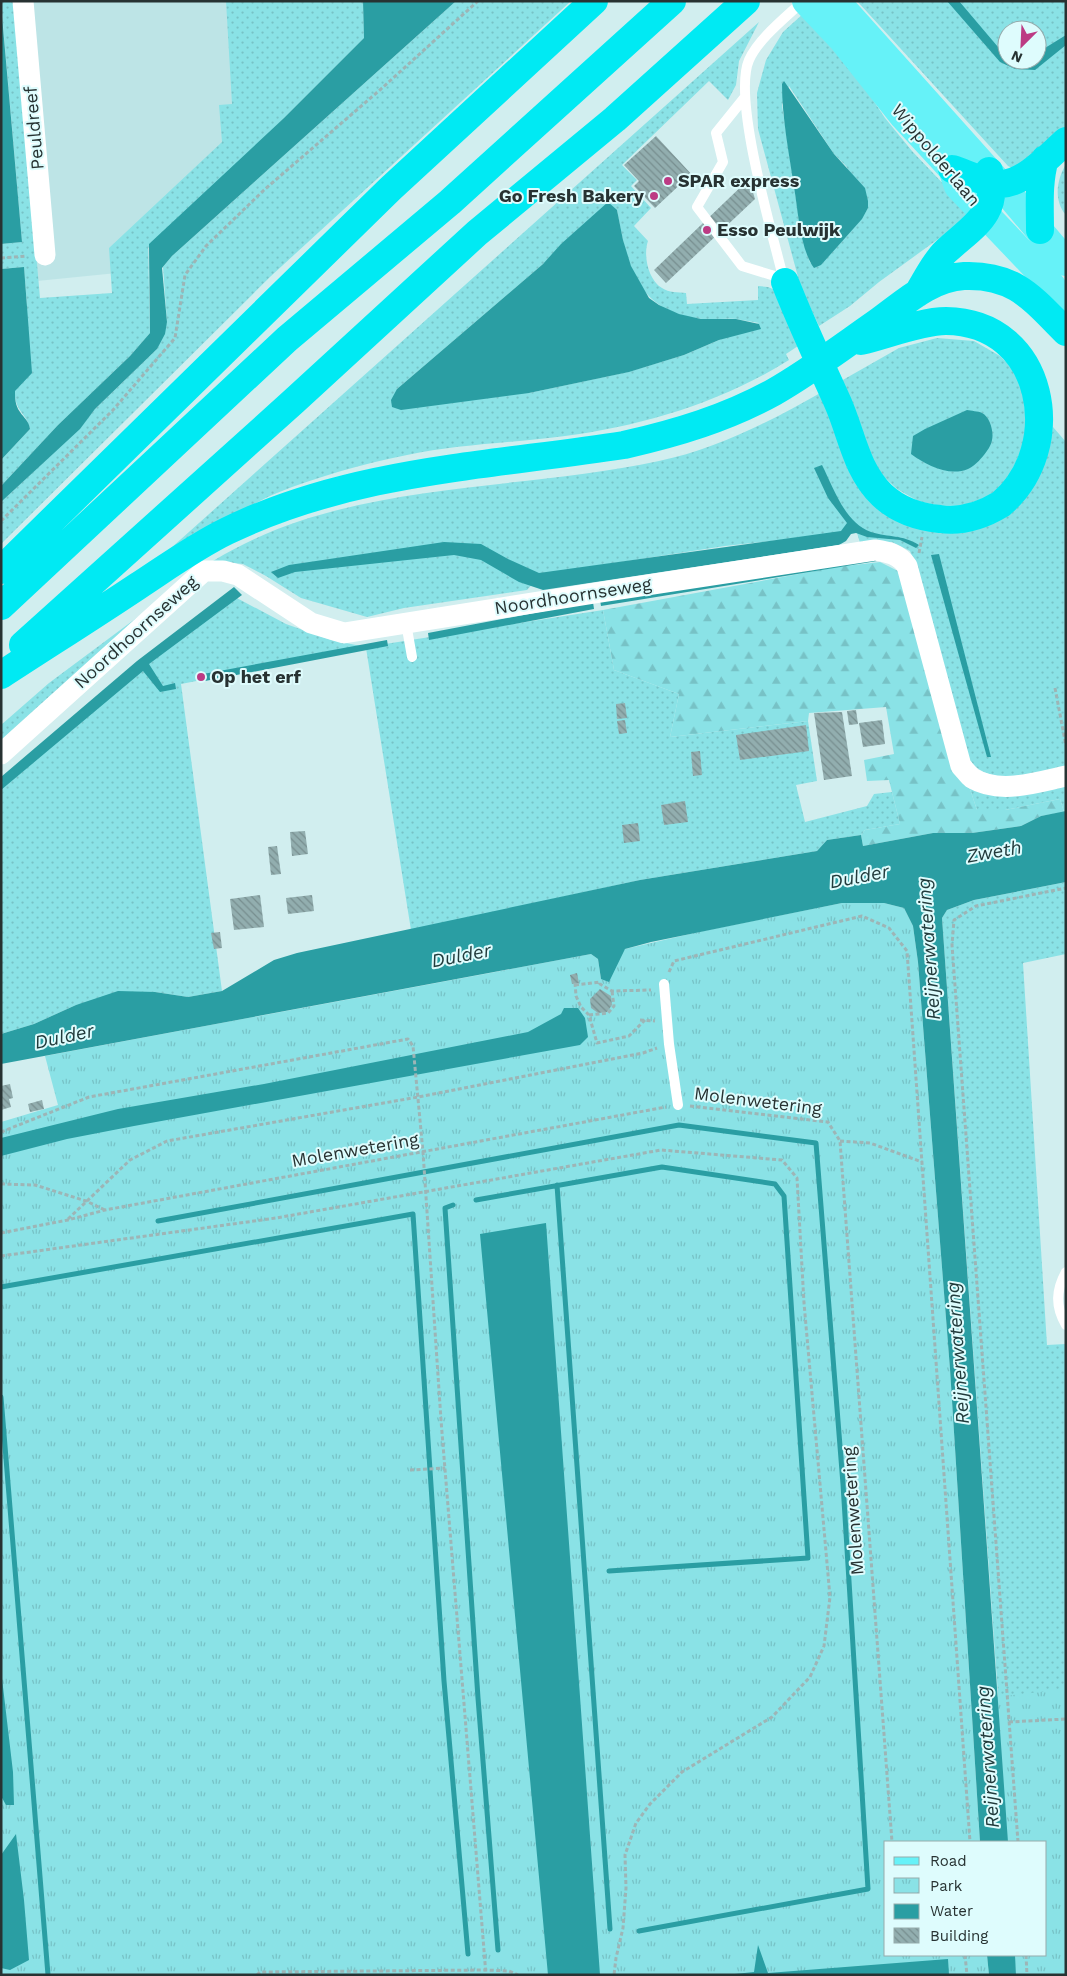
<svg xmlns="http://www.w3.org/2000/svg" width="1067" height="1976" font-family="'Work Sans',sans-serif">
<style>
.built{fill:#bde4e6}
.grass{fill:url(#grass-dots);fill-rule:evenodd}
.forest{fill:url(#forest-firs)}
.park{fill:url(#park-tufts)}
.water{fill:#2a9ea3}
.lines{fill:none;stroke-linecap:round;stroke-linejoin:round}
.stream{stroke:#2a9ea3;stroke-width:5}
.building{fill:url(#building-back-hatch)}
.path{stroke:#9db5b6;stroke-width:3;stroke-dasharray:4 2.5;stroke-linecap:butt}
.service{stroke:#fff;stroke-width:10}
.minor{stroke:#fff;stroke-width:21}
.primary{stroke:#66f2f8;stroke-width:28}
.motorway{stroke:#00eaf3;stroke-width:28}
.poi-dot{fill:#bc3b84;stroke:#defcfd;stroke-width:2}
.labels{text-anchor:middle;stroke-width:4;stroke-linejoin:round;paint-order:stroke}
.street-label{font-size:18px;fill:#273232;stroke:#defcfd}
.poi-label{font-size:18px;font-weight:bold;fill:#273232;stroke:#defcfd;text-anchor:start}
.water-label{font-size:19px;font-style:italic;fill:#223b3c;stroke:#defcfd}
</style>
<defs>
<pattern id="grass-dots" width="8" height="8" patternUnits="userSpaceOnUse" patternTransform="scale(1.25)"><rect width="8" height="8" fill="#8ae2e6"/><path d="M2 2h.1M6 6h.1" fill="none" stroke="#77c2c6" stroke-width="1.8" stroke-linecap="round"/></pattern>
<pattern id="forest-firs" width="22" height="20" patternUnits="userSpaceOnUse" patternTransform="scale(1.25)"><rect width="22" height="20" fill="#8ae2e6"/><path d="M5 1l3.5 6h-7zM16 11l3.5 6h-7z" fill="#77c2c6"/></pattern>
<pattern id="park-tufts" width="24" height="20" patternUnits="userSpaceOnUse" patternTransform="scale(1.25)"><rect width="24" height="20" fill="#8ae2e6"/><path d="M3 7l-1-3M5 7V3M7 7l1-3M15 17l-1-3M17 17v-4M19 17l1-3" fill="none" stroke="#77c2c6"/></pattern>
<pattern id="building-back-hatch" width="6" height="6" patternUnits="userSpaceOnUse" patternTransform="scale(1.25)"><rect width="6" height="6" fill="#92aeaf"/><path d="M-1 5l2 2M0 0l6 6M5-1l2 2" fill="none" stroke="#778e8f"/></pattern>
</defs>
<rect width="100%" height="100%" fill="#d1eeef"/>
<path class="built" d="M1 1H430L157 269 17 283 1 129Z"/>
<path class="grass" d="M1 1H14L40 298 112 293 109 248 222 142 219 105 232 104 226 1H363L364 38 284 118 148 248 150 333 130 356 58 425 1 486V460L30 429C27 413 14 411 15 391 15 365 26 340 27 314 27 299 25 283 24 267L1 269V244L22 242Z
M456 1H571L271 276 1 544V502L79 429 95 409 157 349 167 322 163 267 172 256Z
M857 1H1066V130L1016 170 1008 166ZM1007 30H1037V60H1007Z
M804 13 849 64 885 118 912 151 971 213 963 221 879 282 850 306 819 326 801 288 758 129 757 93 766 60 783 32ZM789 86 834 154 846 166 868 208C854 233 832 247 810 263L799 219 782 105Z
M759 22 739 61 736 85 728 100 709 81 622 165 637 180 631 186 651 208 634 226 648 241C643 255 648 280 662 288 669 293 678 292 686 293L687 304 758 300V286L768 287 775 290 801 344 786 354 789 360C722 402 643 426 565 436 513 443 459 444 407 455 363 464 319 476 277 493 265 498 254 504 243 510 215 525 188 540 161 557ZM617 210C627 265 636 312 702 319 713 320 725 318 736 319 744 320 751 322 759 323L684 355 628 372 529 393 397 389 543 264Z
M1066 164V215C1053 200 1057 179 1066 164Z
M937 338 974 341 1000 356 1019 375 1033 423 1007 482 987 497 964 505 940 506 918 501 897 489 880 473 866 444 841 381 899 348Z
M822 392 838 430 917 522 1033 484C1044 465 1050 448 1053 427L1066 442V769C1031 775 995 789 968 760L923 586 910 551 892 542 860 543 855 526 842 533 725 546 556 572 538 578 527 590 404 608 367 617 301 598 266 576 243 564 213 561 1 748V725L49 683 213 561C347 479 511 493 659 461 717 449 771 421 822 392Z
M233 596 286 624 331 640 366 647 603 610 614 670 679 694 670 737 808 721 817 781 796 785 805 822 867 806 874 794 892 792 900 824 865 830 861 835 827 840 817 851 640 880 411 930 366 648 181 684 222 991 188 997 155 992 76 1005 34 1024 1 1034V781Z
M1066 782V811L1064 812 1060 799 1005 810H977L970 789 990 791Z
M1066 882V954L1023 963 1047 1345 1066 1344V1975L1046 1955V1842L1004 1778 942 918 947 910 974 900Z"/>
<path class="forest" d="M880 562 898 571 962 783 970 789 977 810H1005L1060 799 1064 812 1041 816 1021 826 972 833H933L863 846 861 835 865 830 900 824 889 780 867 781 864 760 894 754 886 707 809 713 808 721 670 737 679 694 614 670 603 610 837 567Z"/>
<path class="park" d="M842 903H884L904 908 913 926 918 962 950 1369 980 1842H886V1955H987L989 1975H1V1122L58 1105 45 1056 591 954 598 959 601 979 625 949 703 931Z
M1066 1689V1975H1016L1014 1955H1046V1842H1006L996 1697Z"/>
<path class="water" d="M363 1H456L172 256 162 268 167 322 165 334 157 349 95 409 80 429 1 502V486L58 425 130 356 150 333 149 244 284 118 364 38Z
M947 1H959L998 47 1007 54V60H1037V53L1066 35V45L1035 70 1015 69 1000 62Z
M1 5 22 242 1 244Z
M784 81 834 154 865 188 868 201V208L862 219 821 265 814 268C800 249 798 210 794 187 789 153 782 118 782 84Z
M608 202 617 210 623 240 631 266 649 298 659 305 679 314 701 319H736L759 324 761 329 719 340 684 355 629 372 529 393 401 410 392 407 391 400 397 389 543 264 561 244Z
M24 267 32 373 15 391C15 398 15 405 20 412 24 418 29 421 30 429L1 460V269Z
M967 410C971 411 978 411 982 413 990 417 994 432 992 440 991 449 976 466 968 469 949 477 926 465 911 454L913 436 925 429Z
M822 465C834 489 845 523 871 532 890 538 901 534 919 545L916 548 900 540 867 537 856 533 851 534 846 541 839 545 543 590 519 582 481 560 454 555 295 572 278 578 271 572 289 565 444 542 481 544 508 559 539 573 841 531 847 523 828 498 814 468Z
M939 554 991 757H987L931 555Z
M875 555 877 561 601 606 600 600Z
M234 587 242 595 149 664 163 686 175 683 176 689 160 692 143 671 1 790V777L137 661Z
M593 602 594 609 429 640 428 633Z
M387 640 388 646 205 681 203 674Z
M1066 811V882L974 900 947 910 942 918 1008 1842H980L950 1369 918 962 913 926 904 908 884 903H842L651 942 625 949 609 982 601 979 598 959 591 954 1 1064V1034L34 1024 76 1005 118 991 155 992 188 997 222 991 274 960 297 953 640 880 817 851 827 840 861 835 863 846 933 833H972L1021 826 1041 816Z
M564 1008H578L585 1018 588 1037 580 1045 134 1126 67 1139 1 1156V1138L118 1109 264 1084 528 1032 561 1014Z
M546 1223 600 1975H548L480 1234Z
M1 1670 13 1772 14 1805H6L1 1796Z
M16 1834 24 1900 29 1960 10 1970 1 1968V1855Z
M758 1945 768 1973 948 1959 949 1975H725L754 1972Z
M987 1955H1015L1016 1975H989Z"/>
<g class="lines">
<path class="stream" d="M557 1185 610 1929
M476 1200 662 1167 775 1184 784 1196 808 1558 609 1571
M453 1205 445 1208 478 1698 498 1950
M158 1221 679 1125 816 1143 843 1484 868 1889 639 1931
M1 1287 413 1214 444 1681 468 1954
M1 1397 48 1975"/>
</g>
<path class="building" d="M656 136 694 177 689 182 686 179 655 208 634 186 639 181 624 165Z
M749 179 755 199 666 283 654 270Z
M625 703 627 718 617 719 616 704Z
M856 710 858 724 849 725 847 711Z
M842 712 852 776 824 780 814 713Z
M625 720 627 733 619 734 617 721Z
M882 720 885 744 863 747 859 723Z
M806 725 809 751 740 760 736 735Z
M700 751 702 775 693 776 691 752Z
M685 801 688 822 664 825 661 805Z
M638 823 640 841 624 843 622 825Z
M305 831 308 854 292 856 290 832Z
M277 846 281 874 271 875 268 847Z
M260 895 264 927 234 930 230 899Z
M312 895 314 911 288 914 286 898Z
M220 932 222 948 214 949 211 933Z
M577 973 579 983 572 984 570 975Z
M600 989 611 996 612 1005 607 1012 598 1013 591 1008 590 999Z
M10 1084 13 1098 9 1099 11 1107 1 1110V1086Z
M42 1100 44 1109 30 1112 28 1104Z"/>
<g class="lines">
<path class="path" d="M1 258 27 256
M1 521 113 410 175 338 185 275 206 246 264 190 381 89 478 1
M919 553 922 537
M1055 688 1066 746
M669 972 674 961 862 916 889 928 907 951 970 1842
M575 983 576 996 581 1007 589 1015 597 1043 629 1036 645 1020
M575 985 600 982V984L612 991 651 990
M589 1015 608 1013 614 1006 612 991
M640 1020 655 1021
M690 1106 828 1122 840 1141 892 1842
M1 1132 89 1097 408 1039 413 1046 423 1152 441 1420 486 1975
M840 1141 870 1143 922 1162
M1 1184 35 1185 86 1201 105 1210
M68 1219 130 1160 167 1141 418 1097 643 1053 657 1048
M1 1233 68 1220 105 1210 666 1107
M1 1256 276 1218 661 1150 782 1160 797 1178 804 1303 830 1597 824 1646 810 1677 772 1717 682 1772 650 1804 636 1823 625 1855 626 1888 623 1928 616 1958 614 1975
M410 1470 445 1468
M1009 1722 1066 1719
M1018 1842 952 945 954 920 976 906 1066 888
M965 1955 967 1975
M1026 1955 1027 1975
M257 1975 260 1972 486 1970 509 1971 518 1975"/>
<path class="service" d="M745 97 716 133 723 162 697 207 742 266 778 277 784 282
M784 281C773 235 732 99 749 60 758 39 786 17 803 1
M406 623 412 657
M664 984 669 1044 678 1105
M1066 1272C1056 1290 1055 1306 1066 1325"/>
<path class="minor" d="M23 1 45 255
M1 754 204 571H223L238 575 311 623 344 633 595 593 875 550C888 552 899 554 907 566L961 766C965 770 968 775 972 778 1000 795 1037 782 1066 776"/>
<path class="primary" d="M806 1 842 39 903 116 952 169 958 186 1041 273 1052 286 1066 309
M836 1 1000 184 1066 262"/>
<path class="motorway" d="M952 169C965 173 987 184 1001 184 1025 183 1049 156 1066 141
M1040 230C1040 206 1038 182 1045 159
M785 282C801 323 820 363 838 403 852 435 856 470 882 495 898 510 919 517 940 519 962 522 983 515 1001 504 1067 448 1046 322 946 321 922 321 886 335 861 341
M918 293C926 280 935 261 946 251 973 226 1000 214 989 171
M1 570 390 189 594 1
M1 606 287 339 450 202 672 1
M23 645 294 401 477 233 615 119 746 1
M1 675C47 645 93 616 138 586 167 567 196 546 227 531 352 470 490 466 624 445 677 433 727 418 774 392 809 372 842 347 875 324 902 305 929 278 964 276 1015 274 1033 299 1066 332"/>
</g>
<g class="poi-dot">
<circle cx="668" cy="181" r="5"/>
<circle cx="654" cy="196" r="5"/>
<circle cx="707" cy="230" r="5"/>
<circle cx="201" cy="677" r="5"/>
</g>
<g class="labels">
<g class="street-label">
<text transform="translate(34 128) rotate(-95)" y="6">Peuldreef</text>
<text transform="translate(936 155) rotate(50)" y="6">Wippolderlaan</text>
<text transform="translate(573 596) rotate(-9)" y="6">Noordhoornseweg</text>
<text transform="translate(136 632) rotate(-42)" y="6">Noordhoornseweg</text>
<text transform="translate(758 1101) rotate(7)" y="6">Molenwetering</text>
<text transform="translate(355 1150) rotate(-10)" y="6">Molenwetering</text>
<text transform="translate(853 1511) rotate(-94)" y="6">Molenwetering</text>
</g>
<g class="poi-label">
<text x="678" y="187">SPAR express</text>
<text x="644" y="202" text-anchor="end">Go Fresh Bakery</text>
<text x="717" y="236">Esso Peulwijk</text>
<text x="211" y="683">Op het erf</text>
</g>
<g class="water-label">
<text transform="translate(994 851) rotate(-10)" y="7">Zweth</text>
<text transform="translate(859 876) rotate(-11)" y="7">Dulder</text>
<text transform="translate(928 949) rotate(-94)" y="7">Reijnerwatering</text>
<text transform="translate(461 955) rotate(-11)" y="7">Dulder</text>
<text transform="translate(64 1036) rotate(-12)" y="7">Dulder</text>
<text transform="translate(957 1353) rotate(-94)" y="7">Reijnerwatering</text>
<text transform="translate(987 1757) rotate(-94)" y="7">Reijnerwatering</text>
</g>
</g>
<rect width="1067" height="1976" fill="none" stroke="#273232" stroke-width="5"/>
<rect x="884" y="1841" width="162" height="115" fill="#defcfd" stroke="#95abac"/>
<rect x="894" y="1857" width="25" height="8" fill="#66f2f8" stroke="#95abac"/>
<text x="930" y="1866" font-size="15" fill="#273232">Road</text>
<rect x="894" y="1878" width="25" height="15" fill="url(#park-tufts)" stroke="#95abac"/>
<text x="930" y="1891" font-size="15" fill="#273232">Park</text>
<rect x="894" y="1904" width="25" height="15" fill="#2a9ea3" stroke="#95abac"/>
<text x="930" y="1916" font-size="15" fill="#273232">Water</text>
<rect x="894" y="1928" width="25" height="15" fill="url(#building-back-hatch)" stroke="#95abac"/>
<text x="930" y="1941" font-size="15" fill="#273232">Building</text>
<g transform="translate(1022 45) rotate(204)"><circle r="24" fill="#defcfd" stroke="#95abac"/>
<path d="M0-4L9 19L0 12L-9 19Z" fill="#bc3b84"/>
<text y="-8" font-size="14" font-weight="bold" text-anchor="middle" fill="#273232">N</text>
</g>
</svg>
